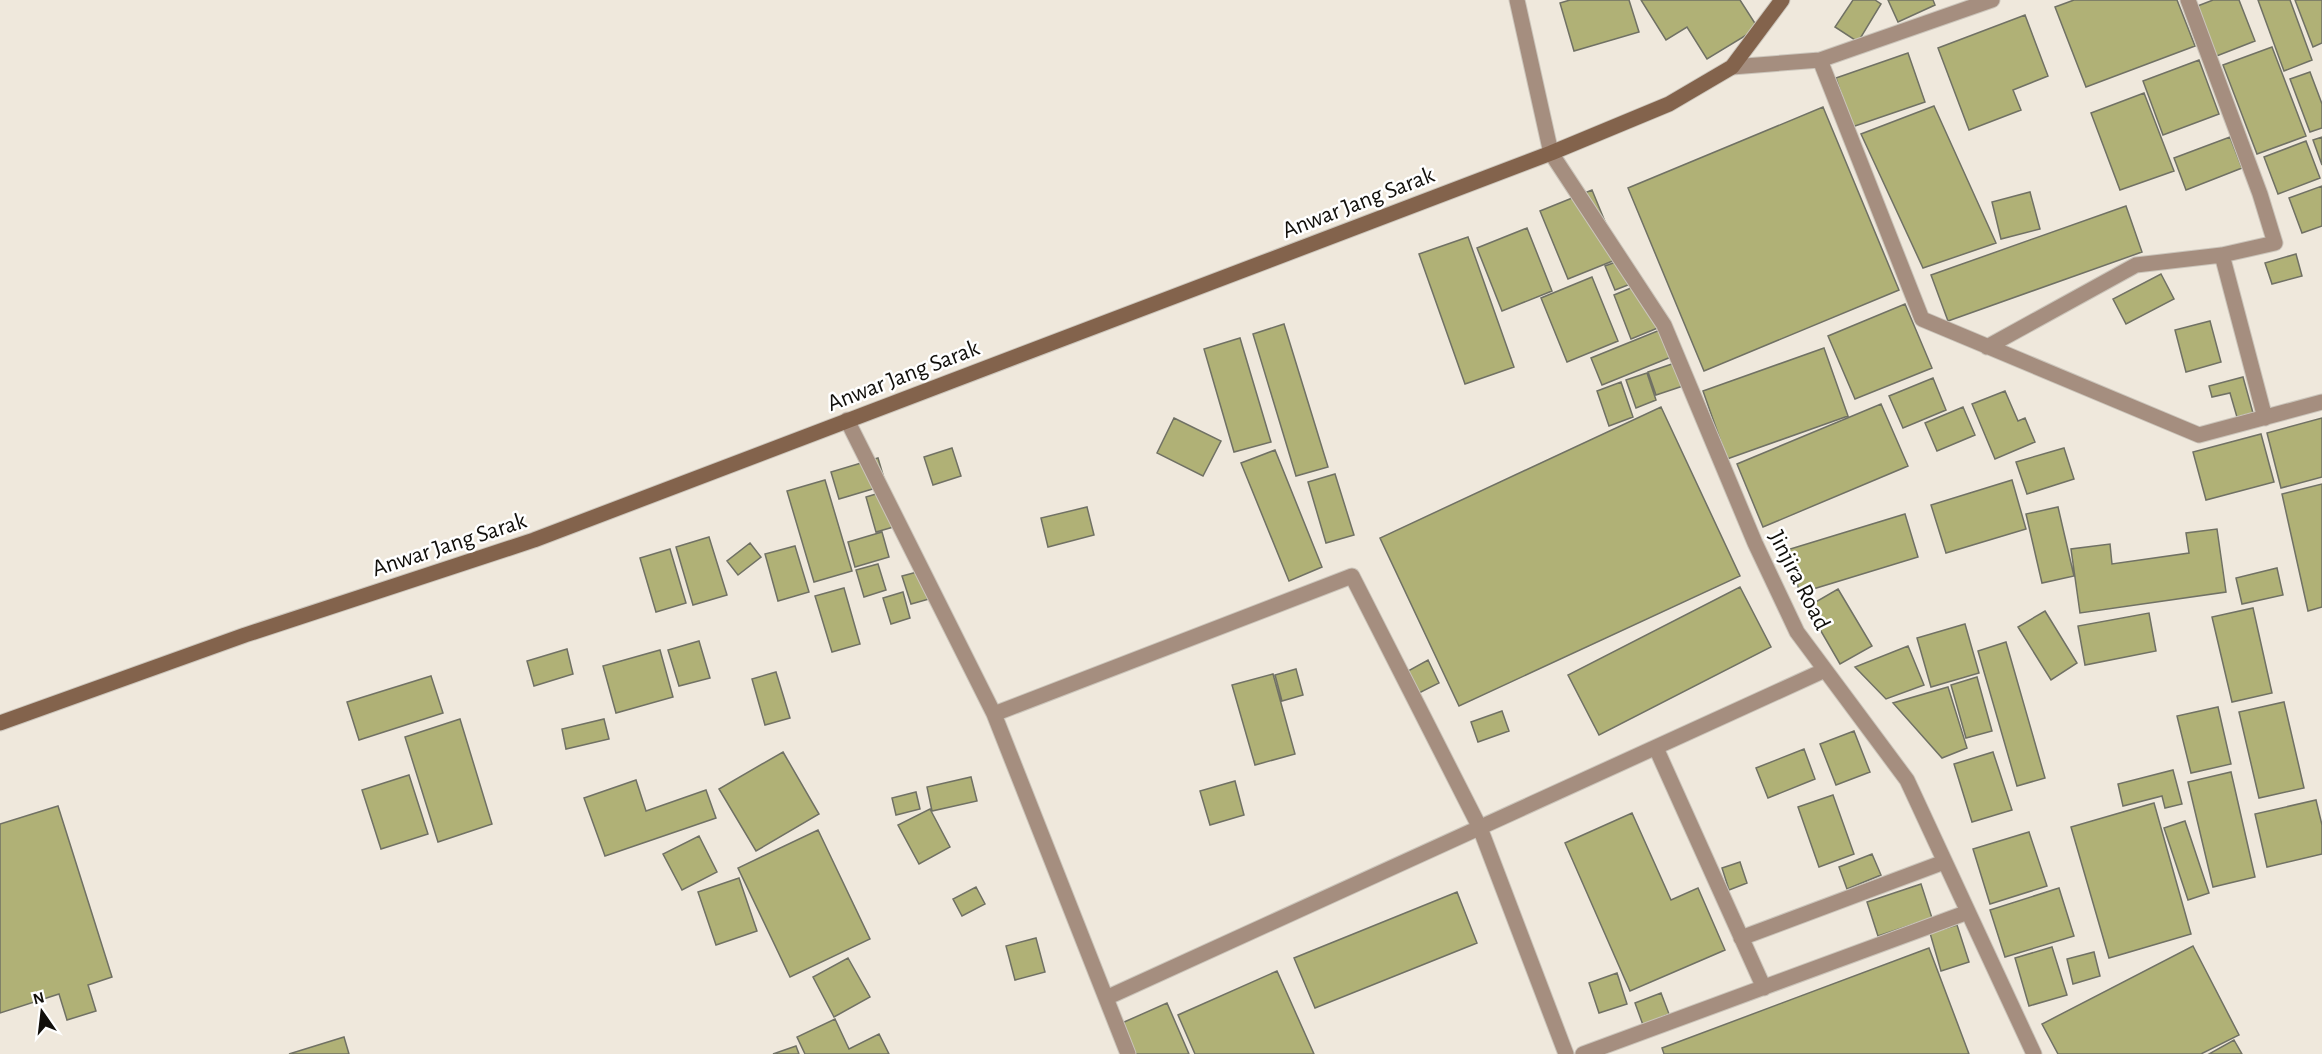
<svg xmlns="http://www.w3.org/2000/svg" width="2322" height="1054" font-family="'Alegreya Sans',sans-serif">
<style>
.building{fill:#b0b176;stroke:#707164;stroke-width:1.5}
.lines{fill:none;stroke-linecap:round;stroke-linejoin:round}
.minor-casing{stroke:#cbc5bb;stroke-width:17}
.secondary-casing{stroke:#cbc5bb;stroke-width:17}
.minor{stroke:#a58e7f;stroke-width:15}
.secondary{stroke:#83634c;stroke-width:15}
.labels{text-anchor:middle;stroke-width:5;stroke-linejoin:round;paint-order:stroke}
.street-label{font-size:24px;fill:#110f0b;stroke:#fff}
</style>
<rect width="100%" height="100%" fill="#efe8dc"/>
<path class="building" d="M1570 0H1629L1639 32 1574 51 1560 3Z
M1641 0H1740L1758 28 1707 59 1687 27 1666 40Z
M1853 0H1875L1881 4 1858 42 1835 27Z
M1888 0H1933L1935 5 1898 22Z
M2074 0H2177L2195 46 2086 87 2055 7Z
M2213 0H2239L2255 41 2214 57 2195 7Z
M2258 0H2290L2312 60 2284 71Z
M2295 0H2322V43L2313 47Z
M2025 15 2048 76 2013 90 2021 110 1969 130 1938 48Z
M2272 47 2306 136 2257 154 2223 65Z
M1908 53 1925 102 1852 127 1836 78Z
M2199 60 2219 114 2163 135 2143 81Z
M2310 72 2322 104V128L2310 132 2290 79Z
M2144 93 2174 171 2120 190 2091 113Z
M1934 106 1996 243 1923 268 1861 134Z
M1823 107 1899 290 1704 371 1628 188Z
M2230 137 2242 168 2186 190 2174 158Z
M2322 137V165L2313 140Z
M2306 141 2320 178 2278 194 2264 157Z
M2322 186V226L2302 233 2289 198Z
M1592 190 1620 258 1568 279 1540 211Z
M2030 192 2040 229 2001 239 1992 202Z
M2126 206 2142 252 1948 321 1931 275Z
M1527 228 1552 291 1502 311 1477 248Z
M1468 237 1514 367 1465 384 1419 254Z
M2296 254 2302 276 2272 284 2265 263Z
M1624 259 1633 283 1615 290 1605 266Z
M2161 274 2174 299 2126 324 2113 299Z
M1592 277 1618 341 1567 362 1541 298Z
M1643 283 1660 327 1631 339 1614 295Z
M1905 304 1932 368 1855 399 1828 336Z
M2210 321 2221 362 2186 372 2175 330Z
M1284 324 1328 467 1296 476 1253 334Z
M1660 330 1671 357 1602 385 1591 358Z
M1240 338 1271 442 1234 452 1204 349Z
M1824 348 1848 416 1727 459 1703 391Z
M1678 362 1686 385 1656 395 1648 372Z
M1647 373 1656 400 1636 408 1626 380Z
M2243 377 2253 413 2237 417 2230 393 2212 397 2209 386Z
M1933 378 1946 410 1903 428 1889 396Z
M1621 382 1633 417 1609 426 1597 391Z
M2005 391 2018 421 2025 418 2035 442 1995 459 1972 404Z
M1881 404 1908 466 1763 527 1737 464Z
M1661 407 1740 576 1459 706 1380 538Z
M1963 407 1975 435 1937 451 1925 423Z
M1174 418 1221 441 1203 476 1157 453Z
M2322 418V477L2281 488 2267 433Z
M2261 434 2274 482 2206 500 2193 452Z
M952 448 961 476 933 485 924 457Z
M2064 448 2074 479 2027 494 2016 462Z
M1275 450 1322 567 1289 581 1241 463Z
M878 458 886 485 839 499 831 472Z
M1335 474 1354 535 1326 543 1308 482Z
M825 480 852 571 814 582 787 491Z
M2012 480 2026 529 1946 553 1931 505Z
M2322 484V607L2308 611 2282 494Z
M886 491 897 526 876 532 866 497Z
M1087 507 1094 535 1048 547 1041 518Z
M2058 507 2074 576 2042 583 2026 514Z
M1905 514 1918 557 1800 593 1787 550Z
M2217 529 2226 592 2080 613 2071 549 2110 544 2112 564 2189 553 2186 533Z
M882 532 889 557 855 567 848 542Z
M709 537 727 595 693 605 676 547Z
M750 543 761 557 738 575 727 561Z
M795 546 809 592 778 601 765 554Z
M670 549 686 603 656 612 640 558Z
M878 564 886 590 864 597 856 570Z
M2277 568 2283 595 2242 604 2236 578Z
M921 571 929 599 911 604 902 576Z
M1740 587 1771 647 1599 735 1568 675Z
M844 588 860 644 832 652 815 596Z
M1838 589 1872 646 1840 664 1807 607Z
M903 592 910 618 891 624 883 598Z
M2253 608 2272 693 2232 702 2212 617Z
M2045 611 2077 663 2051 680 2018 627Z
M2149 613 2156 651 2085 665 2078 626Z
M1965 624 1979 673 1931 687 1917 638Z
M699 641 710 678 679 686 668 650Z
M2006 642 2045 778 2017 786 1978 651Z
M1908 646 1924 685 1886 699 1855 667Z
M567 649 573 674 534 686 527 661Z
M660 650 673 697 616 713 603 666Z
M1428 660 1439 683 1419 693 1408 671Z
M1296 669 1303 695 1282 701 1275 675Z
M776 672 790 718 765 725 752 679Z
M1273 674 1295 754 1255 765 1232 685Z
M431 676 443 713 359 740 347 702Z
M1977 677 1992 731 1966 738 1951 685Z
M1948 687 1967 748 1942 758 1893 703Z
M2284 702 2304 788 2259 798 2239 712Z
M2218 707 2231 764 2191 773 2177 716Z
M1502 711 1509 731 1478 742 1471 722Z
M460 719 492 824 438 842 405 737Z
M604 719 609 739 566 749 562 729Z
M1854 731 1870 772 1836 785 1820 744Z
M1804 749 1815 779 1768 798 1756 768Z
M783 752 819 814 756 851 719 789Z
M1993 752 2012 810 1972 822 1954 764Z
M2173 770 2182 804 2165 808 2162 796 2123 806 2118 784Z
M2231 772 2255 877 2213 887 2188 782Z
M409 775 428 834 381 849 362 790Z
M971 777 977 801 932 811 927 787Z
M636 780 646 811 706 790 716 818 605 856 584 798Z
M1235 781 1244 815 1210 825 1200 791Z
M916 792 920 809 896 815 892 798Z
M1833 795 1854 854 1819 867 1798 807Z
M2316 800 2322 825V854L2267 867 2255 814Z
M2154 803 2191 934 2109 958 2071 827Z
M58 806 112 977 88 985 96 1011 67 1020 59 994 0 1013V824Z
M930 809 950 847 919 864 898 825Z
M1632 813 1671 900 1698 888 1725 950 1630 991 1565 843Z
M2185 821 2209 893 2188 900 2164 828Z
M818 830 870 939 790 977 738 868Z
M2029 832 2047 886 1990 904 1973 849Z
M699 836 717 872 682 890 663 854Z
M1872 854 1881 875 1847 889 1839 867Z
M1740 862 1747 883 1729 890 1722 868Z
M739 878 757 931 716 945 698 892Z
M1921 884 1932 918 1878 936 1867 902Z
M976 887 985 904 962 916 953 899Z
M2059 888 2074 936 2005 957 1990 910Z
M1457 892 1477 943 1315 1008 1294 958Z
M1957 925 1969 962 1941 971 1930 933Z
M1036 938 1045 972 1015 980 1006 946Z
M2193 946 2239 1035 2201 1054H2058L2042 1024Z
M2052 947 2067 995 2029 1006 2015 958Z
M1929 948 1969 1054H1664L1662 1048Z
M2094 952 2100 976 2073 984 2067 959Z
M848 958 870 997 834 1017 813 977Z
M1277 971 1314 1054H1195L1178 1015Z
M1617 973 1627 1004 1599 1013 1589 983Z
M1661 993 1669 1014 1643 1025 1635 1003Z
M1167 1003 1189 1054H1136L1122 1023Z
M835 1019 849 1049 879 1034 889 1054H805L797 1037Z
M344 1037 349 1054H289Z
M2234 1040 2242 1054H2209Z
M796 1046 799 1054H773Z"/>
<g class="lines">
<g class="minor-casing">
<path id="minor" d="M1517 0 1551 153 1664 325 1755 543 1797 632 1907 780 2034 1054
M1820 60 1922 319 2199 435 2322 402
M1732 67 1820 60 1992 0
M2222 255 2265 418
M1987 347 2136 265 2222 255 2275 243 2260 194 2188 0
M847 420 994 714 1128 1054
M994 714 1352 576 1480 828 1566 1054
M1656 748 1764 988
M1741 938 1944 862
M1106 998 1825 670
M1583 1054 1968 912"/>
</g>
<g class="secondary-casing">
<path id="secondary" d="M0 723 245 635 534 540 1551 153 1669 104 1732 67 1782 0"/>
</g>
<use href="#minor" class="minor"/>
<use href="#secondary" class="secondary"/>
</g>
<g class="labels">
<g class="street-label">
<text transform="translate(1358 202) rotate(-21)" y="8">Anwar Jang Sarak</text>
<text transform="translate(903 375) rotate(-21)" y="8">Anwar Jang Sarak</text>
<text transform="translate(449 544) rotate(-18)" y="8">Anwar Jang Sarak</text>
<text transform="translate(1800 580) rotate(63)" y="8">Jinjira Road</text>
</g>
</g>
<g transform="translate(42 1012) rotate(346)" stroke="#ffffff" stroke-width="4.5" paint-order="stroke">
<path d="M0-4.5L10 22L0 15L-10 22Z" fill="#110f0b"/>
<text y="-9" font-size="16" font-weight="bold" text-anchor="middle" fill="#110f0b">N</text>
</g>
</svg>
